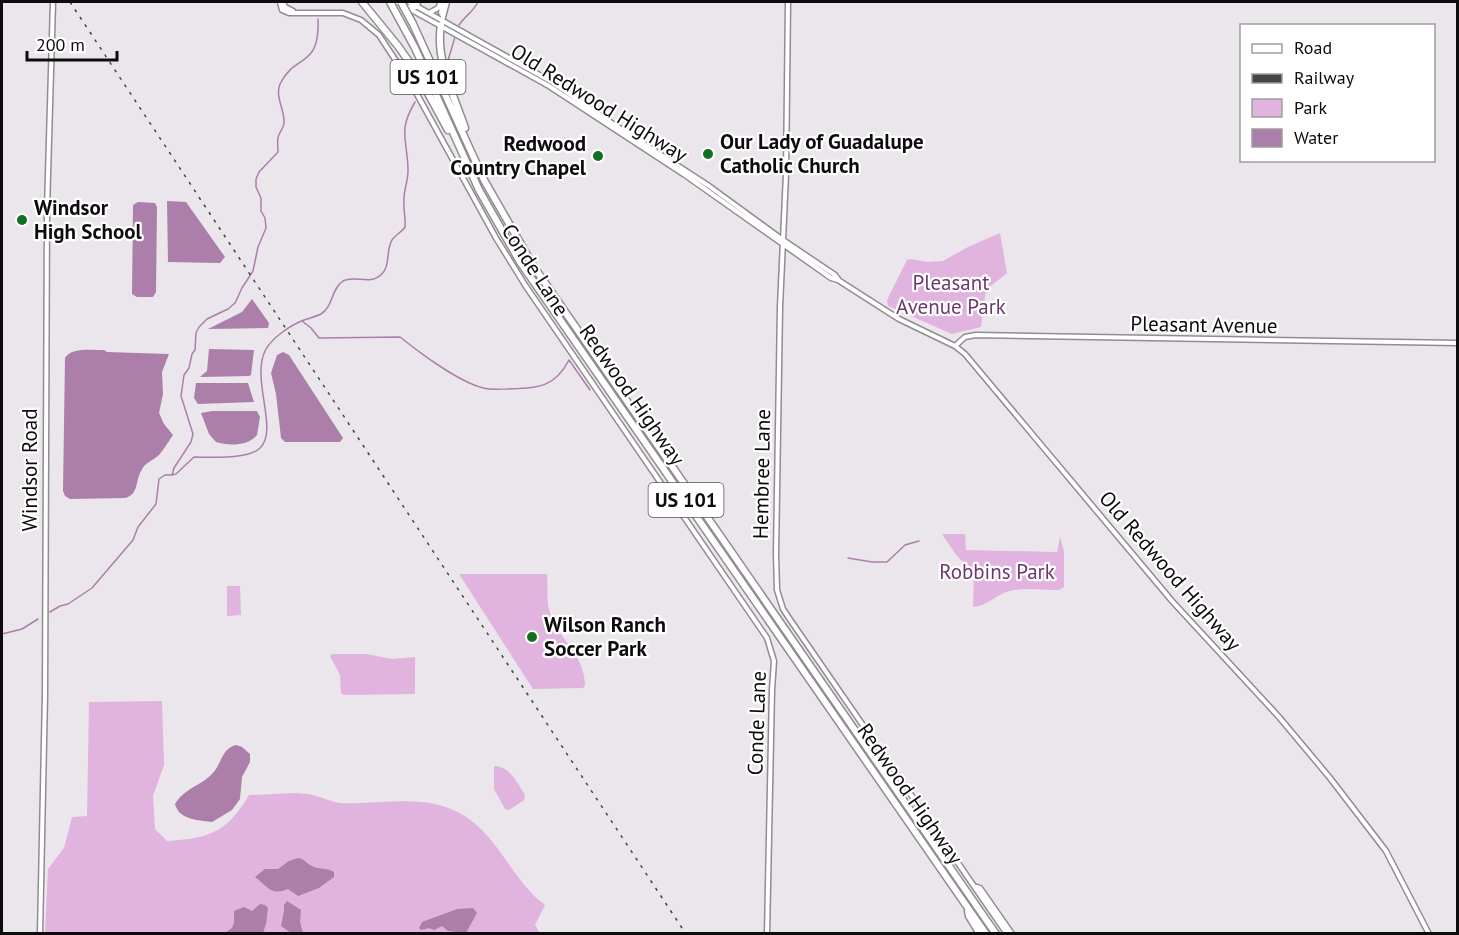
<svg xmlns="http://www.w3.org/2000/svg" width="1459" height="935" font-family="'PT Sans',sans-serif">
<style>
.green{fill:#e1b3df}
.water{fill:#ab7fa9}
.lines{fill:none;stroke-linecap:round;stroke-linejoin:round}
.stream{stroke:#ab7fa9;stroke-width:1.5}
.secondary-casing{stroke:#918c91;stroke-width:7}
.highway-casing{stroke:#918c91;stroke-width:9}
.secondary{stroke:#fff;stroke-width:4}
.highway{stroke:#fff;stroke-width:6}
.rail{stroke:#464446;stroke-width:1.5;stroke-dasharray:3 6;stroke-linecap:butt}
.highway-bridge-casing{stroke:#918c91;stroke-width:9;stroke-linecap:butt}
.highway-bridge{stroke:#fff;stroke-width:6}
.poi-dot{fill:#12701d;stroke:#fff;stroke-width:2}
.labels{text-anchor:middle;stroke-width:4.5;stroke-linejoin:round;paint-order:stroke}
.shield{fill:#fff;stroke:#565556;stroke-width:1.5}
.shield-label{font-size:20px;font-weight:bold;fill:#0d0c0d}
.street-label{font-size:21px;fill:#0d0c0d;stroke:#fff}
.poi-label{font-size:21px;font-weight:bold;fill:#0d0c0d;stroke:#fff;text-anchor:start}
.park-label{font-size:21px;fill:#6e376d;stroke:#fff}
</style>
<rect width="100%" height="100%" fill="#ebe6eb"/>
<path class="green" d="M1000 233 1007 273 986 290 981 327 952 334 888 306 887 300 907 260 911 259 928 262 943 261 968 247Z
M942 534H965L966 550 1057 552 1060 537 1064 551V587L1059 590C1043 590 1025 587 1009 591 996 595 987 606 973 607L974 573 957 556Z
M459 574H547C548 586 546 601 550 613 559 640 584 653 585 685L583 688 533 689Z
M227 586H240L241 615 227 616Z
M332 654H366L392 659 415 657V694L343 695 341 693 340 675 330 656Z
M162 701 164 765 153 796 155 829 167 841C209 838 227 833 249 795 267 795 297 791 313 795 322 797 331 802 340 803 385 805 434 790 473 822 502 845 515 883 545 905L535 925 540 933 45 934 48 869 64 848 72 817 87 816 89 702Z
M494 766C510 766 517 783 525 795L524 800 509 810 505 809 494 789Z"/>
<path class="water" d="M167 201 186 202 225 257 220 263 168 262Z
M138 202 155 203 157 207 156 292 153 297H137L132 294 133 205Z
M252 299 269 323 268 328 208 329 242 312Z
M209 349 254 350 251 375 249 376 200 377 207 371Z
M104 350 107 352 169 354 162 372 163 394 159 413 164 424 173 435C169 441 164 449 159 455 153 461 145 462 141 471 135 482 139 494 125 498L70 499 65 496 63 491 65 358C71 347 92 350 104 350Z
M283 352 289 355 343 438 340 442H285L281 438 276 394 271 373 277 355Z
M196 383H248L254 402 198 404 194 398Z
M212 411H257L260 417 257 435C248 446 229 446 216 442L209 434 201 413Z
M236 745 242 747 250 754V762L242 777 240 799 232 810 212 822C198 820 179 820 175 804 186 787 199 787 212 774 222 764 221 749 236 745Z
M298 858C305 859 306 863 312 866 319 870 326 867 334 872V877L319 888 298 896 288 889C270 896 269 887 255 877L265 869H278L289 861Z
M287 901 301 910 300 922 303 933H291L281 926 284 911V905Z
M260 904 265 905 268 908 266 924 263 933H225L232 928 234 923V911L244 907 252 911Z
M473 908 477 913 466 933 448 931 442 926 434 930 429 928 421 930 419 928 422 922 457 909Z"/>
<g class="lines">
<path class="stream" d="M459 25C465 16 473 12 478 2
M446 67 455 37
M302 321 311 328 319 338 400 337C420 353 459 382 483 388 491 390 499 389 507 389 536 388 554 389 569 360L590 390
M172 475 176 474 194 457C210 457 248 460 260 448 279 430 251 380 265 351 271 338 291 325 304 320 309 318 315 317 321 314 333 307 331 289 343 281 354 275 368 284 378 277 392 269 385 251 392 240 395 235 402 232 405 227 406 218 403 209 404 199 404 189 408 181 408 171 408 140 397 132 415 102
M848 558 872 562H887L905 545 919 541
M50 612 60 606 68 604 92 588 133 540 138 527 156 504 159 479 165 475H172L174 468 191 442 193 434 181 396 184 375 189 368 192 354 195 350 196 333 199 327 207 319 228 309 235 303 242 288 253 271 258 247 266 228 265 218 261 211V198L256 187V179L259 172 278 152C278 148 277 142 278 138 279 131 285 128 284 121 284 108 275 97 280 84 295 53 320 69 318 19
M2 634 22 629 38 619"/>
<g class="secondary-casing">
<path id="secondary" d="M280 2 282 10 289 13H343L361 20 379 35 413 87 496 238 525 285 767 638 774 661 772 690 767 934
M283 2 285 7 293 11
M409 2 552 82 610 122 709 186 783 240 835 275 838 279
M788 2 786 174 780 307 776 554 777 590 783 609 791 621 1007 934
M443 3 441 13 443 16
M410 9 549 86 685 175 831 278 838 280 899 319 955 346 965 354 1172 601 1279 717 1330 778 1386 851 1429 934
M429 13 438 8 441 2
M442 21 447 2
M955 346 965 337 976 335 1458 343
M977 887 980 888 1012 934
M40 934 45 694 47 209 53 2"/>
</g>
<g class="highway-casing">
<path id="highway" d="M362 2 398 46 417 73 448 130
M390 2 415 48 479 190 520 262 986 934
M409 8 416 6 417 2
M413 24 484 180 534 267 996 934
M441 25C435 60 454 95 465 128
M968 911 969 916 980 934"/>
</g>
<use href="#secondary" class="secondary"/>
<use href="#highway" class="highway"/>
<path class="rail" d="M70 2 686 934"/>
<g class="highway-bridge-casing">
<path id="highway-bridge" d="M401 2 413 24"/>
</g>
<use href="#highway-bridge" class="highway-bridge"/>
</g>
<g class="poi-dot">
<circle cx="708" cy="154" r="6"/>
<circle cx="598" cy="156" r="6"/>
<circle cx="22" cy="220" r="6"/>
<circle cx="532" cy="637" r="6"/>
</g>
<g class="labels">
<g class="shield">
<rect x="390.5" y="60" width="75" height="34" rx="4.5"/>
<rect x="648.5" y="483" width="75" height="34" rx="4.5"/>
</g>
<g class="shield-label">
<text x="428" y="84">US 101</text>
<text x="686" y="507">US 101</text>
</g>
<g class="street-label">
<text transform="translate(599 103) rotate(32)" y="7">Old Redwood Highway</text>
<text transform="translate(535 270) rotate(57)" y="7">Conde Lane</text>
<text transform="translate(1204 325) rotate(1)" y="7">Pleasant Avenue</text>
<text transform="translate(632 395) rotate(55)" y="7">Redwood Highway</text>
<text transform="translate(30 470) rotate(-90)" y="7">Windsor Road</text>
<text transform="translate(762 474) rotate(-89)" y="7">Hembree Lane</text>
<text transform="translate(1170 571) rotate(49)" y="7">Old Redwood Highway</text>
<text transform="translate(757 723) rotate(-88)" y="7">Conde Lane</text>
<text transform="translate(910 794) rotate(55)" y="7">Redwood Highway</text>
</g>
<g class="poi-label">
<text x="720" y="149">Our Lady of Guadalupe<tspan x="720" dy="24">Catholic Church</tspan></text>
<text x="586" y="151" text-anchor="end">Redwood<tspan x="586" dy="24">Country Chapel</tspan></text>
<text x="34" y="215">Windsor<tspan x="34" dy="24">High School</tspan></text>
<text x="544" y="632">Wilson Ranch<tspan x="544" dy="24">Soccer Park</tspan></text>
</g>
<g class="park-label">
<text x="951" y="290">Pleasant<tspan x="951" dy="24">Avenue Park</tspan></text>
<text x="997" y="579">Robbins Park</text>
</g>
</g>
<rect width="1459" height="935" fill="none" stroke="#0d0c0d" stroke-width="6"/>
<rect x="1240" y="24" width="195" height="138" fill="#ffffff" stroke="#9e9e9e" stroke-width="1.5"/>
<rect x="1252" y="44" width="30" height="9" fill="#ffffff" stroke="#9e9e9e" stroke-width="1.5"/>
<text x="1294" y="54" font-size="18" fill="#0d0c0d">Road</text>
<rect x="1252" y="74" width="30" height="9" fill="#464446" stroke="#9e9e9e" stroke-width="1.5"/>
<text x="1294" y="84" font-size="18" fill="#0d0c0d">Railway</text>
<rect x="1252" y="99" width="30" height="18" fill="#e1b3df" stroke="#9e9e9e" stroke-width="1.5"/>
<text x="1294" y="114" font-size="18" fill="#0d0c0d">Park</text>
<rect x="1252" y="129" width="30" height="18" fill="#ab7fa9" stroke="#9e9e9e" stroke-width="1.5"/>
<text x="1294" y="144" font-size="18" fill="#0d0c0d">Water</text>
<path d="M27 51v9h90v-9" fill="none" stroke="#0d0c0d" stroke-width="3"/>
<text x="36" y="51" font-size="18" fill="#0d0c0d" stroke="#ffffff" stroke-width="4.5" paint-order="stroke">200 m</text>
</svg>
